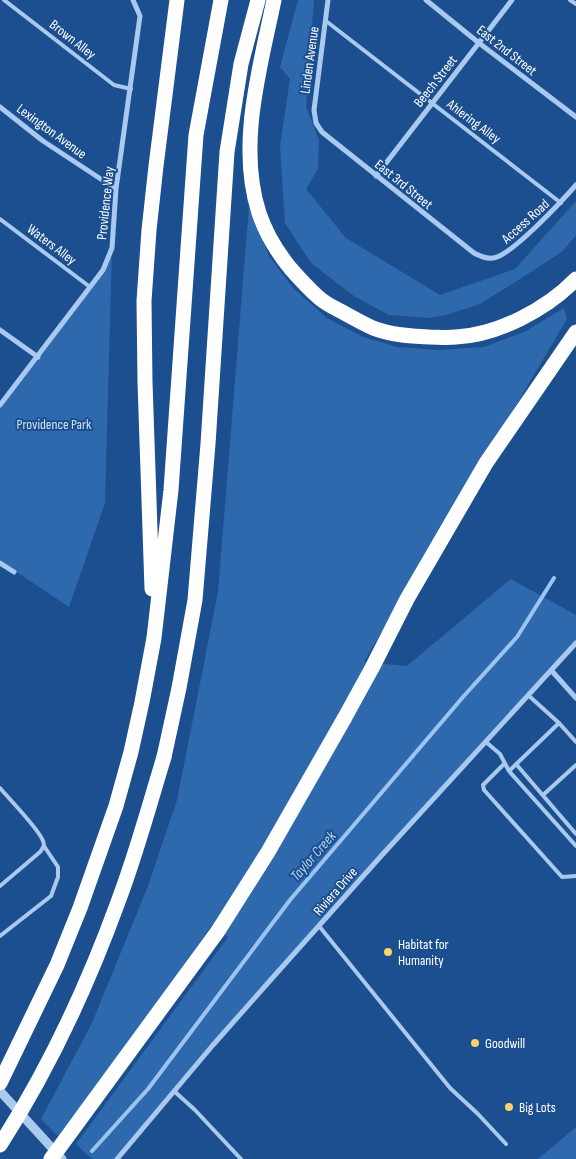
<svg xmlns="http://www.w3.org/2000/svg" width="576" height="1159" font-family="'Sofia Sans Condensed',sans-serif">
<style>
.green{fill:#2e69ad}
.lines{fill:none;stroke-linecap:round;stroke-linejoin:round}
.stream{stroke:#9cc4f0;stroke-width:4}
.service{stroke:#a9c9ee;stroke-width:4}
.minor{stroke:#a9c9ee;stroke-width:5}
.tertiary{stroke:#a9c9ee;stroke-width:9}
.motorway{stroke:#fff;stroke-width:15}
.motorway-bridge{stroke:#fff;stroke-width:15}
.poi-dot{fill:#ffd166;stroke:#1b4f8f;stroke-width:2}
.labels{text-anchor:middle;stroke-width:4;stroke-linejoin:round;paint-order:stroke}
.street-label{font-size:14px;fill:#fff;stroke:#1b4f8f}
.park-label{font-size:14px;fill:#cfe3fa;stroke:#1b4f8f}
.poi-label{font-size:14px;fill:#fff;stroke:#1b4f8f;text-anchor:start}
.water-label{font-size:15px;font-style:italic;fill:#b5d3f5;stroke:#1b4f8f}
</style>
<rect width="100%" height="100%" fill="#1b4f8f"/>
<path class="green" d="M298 0H314L306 107 319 140 318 169 306 189 346 238 440 295 515 269 576 201V235L563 251 517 281 480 304 446 315 429 318 389 315 354 296 311 263 285 223 280 146 290 79 280 67Z
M249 206 269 256 293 288 327 318 361 336 397 347 438 350 484 347 526 331 564 308 567 319 364 662 407 666 511 579 576 615V643L319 926 117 1159H92L76 1144 228 937 211 926 130 1043 58 1136 41 1119 92 1023 148 886 177 800 218 592Z
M112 248 105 503 69 607 0 561V405L103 270Z
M576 1127V1159H538Z"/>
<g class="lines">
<path class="stream" d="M92 1151 148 1089 290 900 463 697 517 637 554 578"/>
<path class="service" d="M4 0 114 85 131 89
M570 0 576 4
M326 21 561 203
M0 219 90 287
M528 695 559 723 576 742
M486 742 500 754 509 771 559 723
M504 764 483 785 484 790 562 877 576 876
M516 764 576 834
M509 771 576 846
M0 788C9 799 39 829 43 841 45 845 43 848 40 852L0 886
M543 795 576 765
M319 926 450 1088 478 1114 506 1144
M0 936 51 896 58 877V867L44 846
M174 1091 195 1110 241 1159"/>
<path class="minor" d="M328 0 314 110 316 123 322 132 474 253C480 256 486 259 493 258 510 257 563 200 576 185
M426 0 479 43 576 117
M0 107 43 141 116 189
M376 176 512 0
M0 330 38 357
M0 405 103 270 112 248 116 189 140 16 133 0
M0 563 14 572
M551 670 576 698
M117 1159 213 1045 267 984 382 855 576 643"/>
<path class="tertiary" d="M0 1091 62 1159"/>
<path class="motorway" d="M274 0C260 68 237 145 259 213 266 234 277 252 291 269 299 278 308 288 317 296 325 304 337 309 346 314 355 319 364 324 373 328 391 335 410 336 429 337 438 337 447 338 456 337 498 335 547 309 576 279
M152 589 145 382 144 301 149 230 156 166 177 0
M344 719 372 668 407 599 486 463 576 332
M164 757 179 688 195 600 208 444 227 152 241 64 258 0
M0 1083 57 965 80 908 116 806 131 752 142 702 154 638 171 490 196 135 221 0"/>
<path class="motorway-bridge" d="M0 1145C49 1069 87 987 118 902 136 855 149 806 164 757
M51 1159 218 931 268 852 344 719"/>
</g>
<g class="poi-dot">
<circle cx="388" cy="952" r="5"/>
<circle cx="475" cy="1043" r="5"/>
<circle cx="509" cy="1107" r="5"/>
</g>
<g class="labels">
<g class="street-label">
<text transform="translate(73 39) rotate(38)" y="5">Brown Alley</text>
<text transform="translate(507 50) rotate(38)" y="5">East 2nd Street</text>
<text transform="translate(309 60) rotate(-82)" y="5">Linden Avenue</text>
<text transform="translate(435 81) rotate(-52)" y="5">Beech Street</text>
<text transform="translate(474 121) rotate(37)" y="5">Ahlering Alley</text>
<text transform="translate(52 131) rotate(36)" y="5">Lexington Avenue</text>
<text transform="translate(404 184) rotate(39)" y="5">East 3rd Street</text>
<text transform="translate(105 203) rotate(-84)" y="5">Providence Way</text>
<text transform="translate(525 221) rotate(-42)" y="5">Access Road</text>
<text transform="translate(52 244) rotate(37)" y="5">Waters Alley</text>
<text transform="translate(335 891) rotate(-49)" y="5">Riviera Drive</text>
</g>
<g class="park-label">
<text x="54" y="429">Providence Park</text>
</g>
<g class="poi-label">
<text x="398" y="949">Habitat for<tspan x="398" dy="16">Humanity</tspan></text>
<text x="485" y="1048">Goodwill</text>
<text x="519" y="1112">Big Lots</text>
</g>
<g class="water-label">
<text transform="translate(313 856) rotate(-49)" y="5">Taylor Creek</text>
</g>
</g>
</svg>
